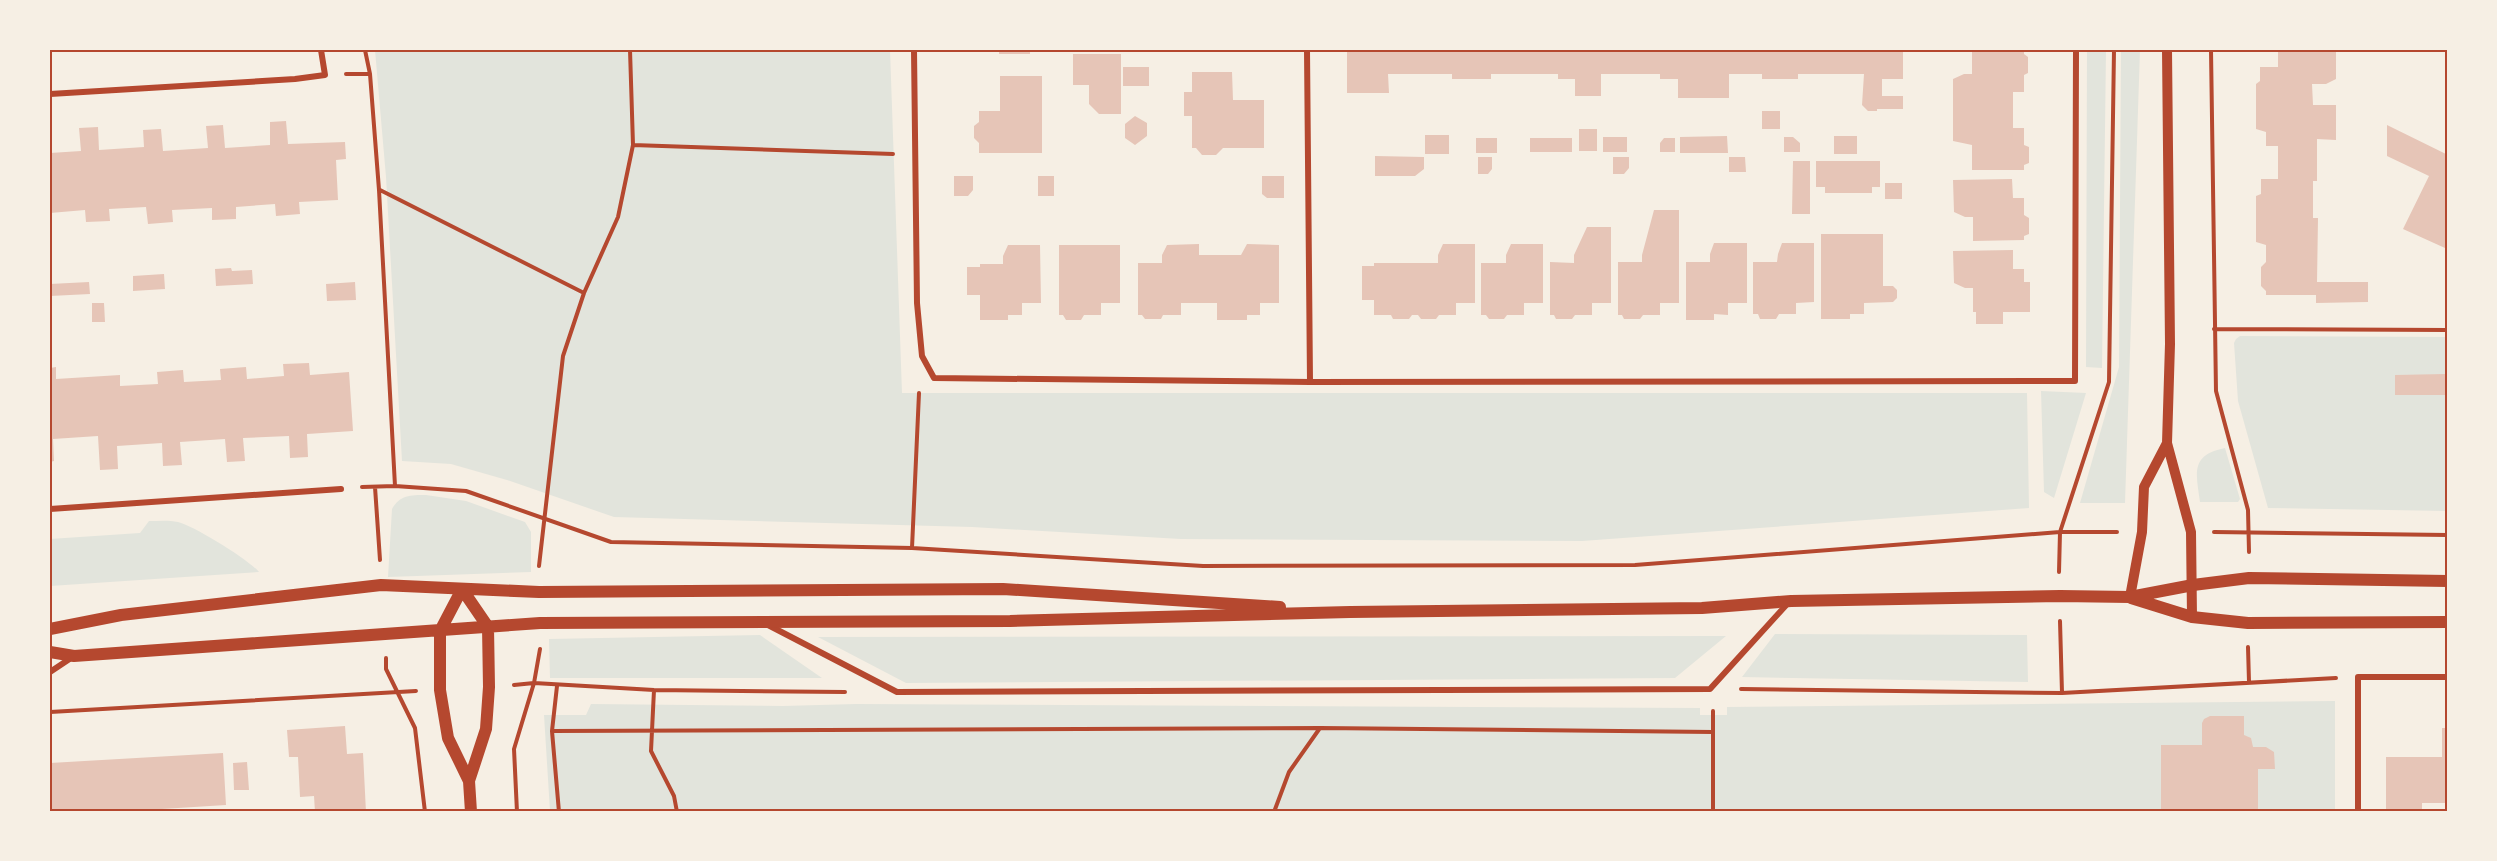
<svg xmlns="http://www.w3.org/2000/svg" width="2497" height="861" font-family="Quicksand,sans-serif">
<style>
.green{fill:#e2e4dc}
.building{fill:#e6c5b7}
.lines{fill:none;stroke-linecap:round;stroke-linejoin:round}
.path{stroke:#b5482f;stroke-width:4}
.minor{stroke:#b5482f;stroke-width:6}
.tertiary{stroke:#b5482f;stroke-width:10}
.secondary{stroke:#b5482f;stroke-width:12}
.neatline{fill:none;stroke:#b5482f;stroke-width:2}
</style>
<rect width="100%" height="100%" fill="#f6efe4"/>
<path class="green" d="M375 50H890L902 393H2027L2029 508 1582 541 1181 539 972 527 614 517 507 480 451 464 402 461 386 177Z
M2087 50H2106L2102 368 2086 367Z
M2121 50H2140L2125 503H2080L2119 367Z
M2240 336 2447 337V511L2268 508 2238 401 2234 343 2236 339Z
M2041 391 2086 393 2054 498 2044 492Z
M2225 448 2240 499 2238 502H2200C2196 473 2190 455 2225 448Z
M426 495 466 501 525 522 531 532V572L388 577 392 509C400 495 410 495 426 495Z
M149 521C158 521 169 520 178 522 194 526 248 559 259 572L50 586V539L140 533Z
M1775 634 2027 635 2028 682 1742 677Z
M760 635 822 678H550L549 639Z
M1726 636 1675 678 906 683 818 637Z
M2335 701V811H550L544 715H586L591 704 783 706 856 704 1700 708V715H1727V707Z"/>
<path class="building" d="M999 50H1030V54H999Z
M1347 50H1903V79H1882V96H1903V109H1877V111H1868L1862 105 1864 74H1798V79H1762V74H1729V98H1678V79H1660V74H1601V96H1575V79H1558V74H1491V79H1452V74H1388L1389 93H1347Z
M1972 50H2024V54L2028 57V73L2024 75V92H2013V128H2024V145L2029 147V163L2024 165V170H1972V145L1953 141V79L1964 74H1972Z
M2278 50H2336V79L2326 84H2312L2313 105H2336V140L2317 139V181H2313V218H2318L2317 282H2368V302L2316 303V295H2266V291L2261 286V267L2266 262V245L2256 242V196L2261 194V179H2278V146H2266V132L2256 129V84L2260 81V67H2278Z
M1073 54H1121V114H1099L1089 104V85H1073Z
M1123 67H1149V86H1123Z
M1192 72H1232L1233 100H1264V148H1223L1216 155H1202L1196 148H1192V116H1184V92H1192Z
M1000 76H1042V153H979V143L974 138V126L979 122V111H1000Z
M1762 111H1780V129H1762Z
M1135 116 1147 123V136L1135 145 1125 138V124Z
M286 121 288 144 345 142 346 159 336 160 338 200 299 202 300 214 276 216 275 204 236 207V219L212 220V208L172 210 173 222 148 224 146 207 109 209 110 221 86 222 85 210 50 213V153L81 151 79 128 98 127 99 150 144 147 143 130 161 129 163 151 208 148 206 126 223 125 225 148 270 145V122Z
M2387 125 2448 155V243L2445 248 2403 229 2429 176 2387 156Z
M1579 129H1597V151H1579Z
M1425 135H1449V154H1425Z
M1727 136 1728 153H1680V137Z
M1834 136H1857V154H1834Z
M1603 137H1627V152H1603Z
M1784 137H1793L1800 143V152H1784Z
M1476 138H1497V153H1476Z
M1530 138H1572V152H1530Z
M1664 138H1675V152H1660V143Z
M1375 156 1424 157V169L1415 176H1375Z
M1478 157H1492V169L1488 174H1478Z
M1613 157H1629V168L1624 174H1613Z
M1729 157H1745L1746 172H1729Z
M1793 161H1810V214H1792Z
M1816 161H1880V187H1872V193H1825V187H1816Z
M954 176H973V190L968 196H954Z
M1038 176H1054V196H1038Z
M1262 176H1284V198H1267L1262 194Z
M2012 179 2013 198H2024V215L2029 218V234L2024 236V240L1973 241V217H1965L1954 212 1953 180Z
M1885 183H1902V199H1885Z
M1654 210H1679V303H1660V315H1643L1640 319H1624L1622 315H1618V262H1642V255Z
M1587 227H1611V303H1592V315H1575L1572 319H1556L1554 315H1550V262L1574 263V255Z
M1821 234H1883V286H1893L1897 290V298L1893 302 1864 303V314H1850V319H1821Z
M1714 243H1747V303H1728V315L1714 314V320H1686V262H1710V254Z
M1782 243H1814V302L1796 303V314H1779L1776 319H1760L1758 314H1753V262H1777L1778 254Z
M1199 244V255H1241L1247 244 1279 245V303H1260V315H1247V320H1217V303H1181V315H1163L1161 319H1145L1142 315H1138V263H1162V255L1167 245Z
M1443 244H1475V303H1456V315H1439L1436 319H1421L1418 315H1412L1409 319H1393L1391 315H1374V300H1362V266H1374V263H1438V255Z
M1511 244H1543V303H1524V315H1507L1504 319H1489L1486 315H1481V263H1506V255Z
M1008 245H1040L1041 303H1022V315H1008V320H980V295H967V267H980V264H1003V256Z
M1059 245H1120V303H1101V315H1084L1081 320H1066L1063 315H1059Z
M2013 250V269H2024V282H2030V312H2003V324H1976V312H1973V288H1965L1954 283 1953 251Z
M231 268 232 271 252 270 253 284 216 286 215 269Z
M164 274 165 289 133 291V276Z
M89 282 90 294 50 296V284Z
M355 282 356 300 327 301 326 284Z
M92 303H104L105 322H92Z
M309 363 310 375 349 372 353 431 307 434 308 457 290 458 289 436 243 438 245 461 227 462 225 439 180 442 182 465 163 466 162 443 117 446 118 469 100 470 98 436 53 439 54 461 50 462V368L56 367V379L120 375V386L158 384 157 372 183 370 184 382 221 380 220 369 246 367 247 379 284 376 283 364Z
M2445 374V395H2395V375Z
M2210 716H2244V735L2251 738 2253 747H2266L2274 752 2275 769H2258V812H2161V745H2202V723L2204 719Z
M345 726 347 754 363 753 366 812H315L314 796 300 797 298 757H289L287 730Z
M2442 728H2448V803H2422V812H2386V757H2442Z
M223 753 226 805 114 812H50V763Z
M247 762 249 790H234L233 763Z"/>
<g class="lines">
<path class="path" d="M365 50 370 74 379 190 395 486
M2211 50 2216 391 2248 510 2249 552
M346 74H370
M633 145 893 154
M380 190 584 293
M2214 329 2448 330
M362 487 395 486 466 491 611 542 912 548 1203 566 1635 565 2060 532H2117
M375 487 380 560
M2214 532 2448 535
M912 548 919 393
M539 566 563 356 584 293 618 217 633 145 630 50
M2059 572 2060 532 2109 382 2114 50
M2060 621 2062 693
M2248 647 2249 682
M386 658V669L415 728 425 812
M514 685 534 683 654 690 845 692
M557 686 552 731 559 812
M1741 689 2062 693 2336 678
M654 690 651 751 674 796 677 812
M50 712 416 691
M552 731 1320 728
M517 812 514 749 534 683 540 649
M1274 812 1289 772 1320 728 1713 732
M1713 812V711"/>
<path class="minor" d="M914 50 917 303 922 356 934 378 1310 382 2075 381 2076 50
M1307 50 1310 382
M50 94 295 79 325 75 321 50
M50 509 341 489
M768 625 897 692 1710 689 1789 602
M50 672 71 658
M2358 812V677H2448"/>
<path class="tertiary" d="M2167 50 2170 344 2167 443 2191 532 2192 617
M2130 597 2142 532 2144 487 2167 443"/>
<path class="secondary" d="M462 589 440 631V690L448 738 469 781 471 812
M462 589 488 627 489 687 486 729 469 781
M2131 598 2192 617 2248 623 2448 622
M50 629 121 615 381 585 539 592 1003 589 1280 607
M50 652 74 656 540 623 1010 621 1350 612 1702 608 1791 601 2060 596 2130 597 2193 585 2249 578 2448 581"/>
</g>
<rect width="2497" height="861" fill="none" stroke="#f6efe4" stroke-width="102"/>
<rect x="51" y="51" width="2395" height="759" class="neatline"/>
</svg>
